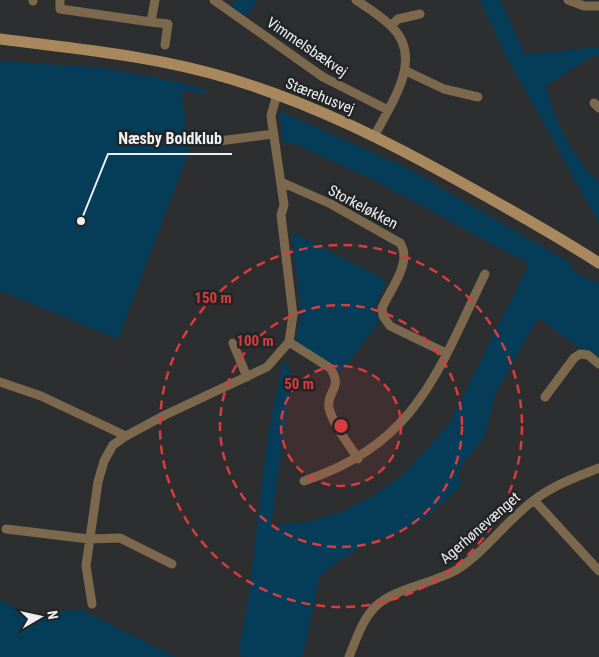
<svg xmlns="http://www.w3.org/2000/svg" width="599" height="657" font-family="'Roboto Condensed',sans-serif">
<style>
.green{fill:#053d59}
.lines{fill:none;stroke-linecap:round;stroke-linejoin:round}
.street{stroke:#7c684d;stroke-width:9}
.secondary{stroke:#a8885c;stroke-width:11}
.ring{fill:none;stroke:#d83c3c;stroke-width:2.5;stroke-dasharray:9 6}
.labels{text-anchor:middle;stroke-width:5;stroke-linejoin:round;paint-order:stroke}
.street-label{font-size:15px;fill:#eeeff0;stroke:#222426}
.centre{fill:#d83c3c;stroke:#222426;stroke-width:2.5}
.ring-label{font-size:15px;text-anchor:middle;font-weight:bold;fill:#d83c3c;stroke:#222426;stroke-width:5;stroke-linejoin:round;paint-order:stroke}
.leader{fill:none;stroke:#eeeff0;stroke-width:2}
.callout-dot{fill:#eeeff0;stroke:#222426;stroke-width:2}
.callout-label{font-size:16px;text-anchor:middle;font-weight:bold;fill:#eeeff0;stroke:#222426;stroke-width:5;stroke-linejoin:round;paint-order:stroke}
</style>
<rect width="100%" height="100%" fill="#2c2e30"/>
<path class="green" d="M238 0H257L245 18 229 6Z
M480 0H500L525 54 599 47V57L594 55 546 86C554 116 573 163 599 181V223L506 56Z
M0 61 105 68 178 82 206 90V95L185 90 182 93 189 151 118 339 0 291Z
M280 111 409 169 574 265 571 270 599 284V362L538 318 495 394 485 436 459 469 461 486 424 519 385 538H378L337 561 319 578 305 647 301 657H241L239 649 249 594 268 434 283 361 292 373 271 526 311 521 341 512 373 496 403 475 449 424 529 264 376 181 295 144 282 142Z
M291 232 386 280 375 309 379 323 341 372 298 345 296 338 301 312Z
M0 600 31 616 80 609 176 657H0Z"/>
<g class="lines">
<path class="street" d="M60 0V9L151 22 155 0
M214 0 323 77 388 110
M356 0C368 8 381 16 391 26 425 58 391 103 375 135
M568 0 584 6H599
M33 1V0
M151 22 168 24 165 45
M391 26 398 19 420 14
M406 71 444 89 478 97
M594 103 599 108
M219 141 273 134
M281 182 331 204 400 243C413 262 390 290 382 308L383 316 390 326 446 353
M289 342 330 368C344 388 326 391 329 408 333 425 349 444 358 459
M233 343 247 377
M0 382 41 396 126 436
M545 397 574 358 580 354 588 355 599 364
M304 481C417 443 437 373 485 274
M534 500 599 571
M6 529 89 539 120 538 172 564
M92 604 86 566 98 482 104 461 113 445 126 436 165 415 267 367 289 342 293 315 281 215 284 205 271 116 277 94
M349 657C356 640 362 620 375 607 394 588 433 584 458 569 486 551 507 520 534 500 554 485 576 477 599 468"/>
<path class="secondary" d="M0 39C77 49 156 56 231 79 310 103 383 139 455 179 504 206 552 233 599 263"/>
</g>
<circle cx="341" cy="426" r="60" fill="#d83c3c" fill-opacity=".12"/>
<g class="ring">
<circle cx="341" cy="426" r="60"/>
<circle cx="341" cy="426" r="121"/>
<circle cx="341" cy="426" r="181"/>
</g>
<g class="labels">
<g class="street-label">
<text transform="translate(307 47) rotate(34)" y="5">Vimmelsbækvej</text>
<text transform="translate(320 96) rotate(22)" y="5">Stærehusvej</text>
<text transform="translate(363 207) rotate(28)" y="5">Storkeløkken</text>
<text transform="translate(480 528) rotate(-41)" y="5">Agerhønevænget</text>
</g>
</g>
<circle cx="341" cy="426" r="8" class="centre"/>
<g class="ring-label">
<text x="213" y="303">150 m</text>
<text x="255" y="346">100 m</text>
<text x="299" y="389">50 m</text>
</g>
<path class="leader" d="M81 221L108 154H232"/>
<circle class="callout-dot" cx="81" cy="221" r="5"/>
<g class="callout-label">
<text x="170" y="144">Næsby Boldklub</text>
</g>
<g transform="translate(40 617) rotate(81)" stroke="#222426" stroke-width="4" paint-order="stroke">
<path d="M0-4L9 19L0 12L-9 19Z" fill="#eeeff0"/>
<text y="-8" font-size="14" font-weight="bold" text-anchor="middle" fill="#eeeff0">N</text>
</g>
</svg>
